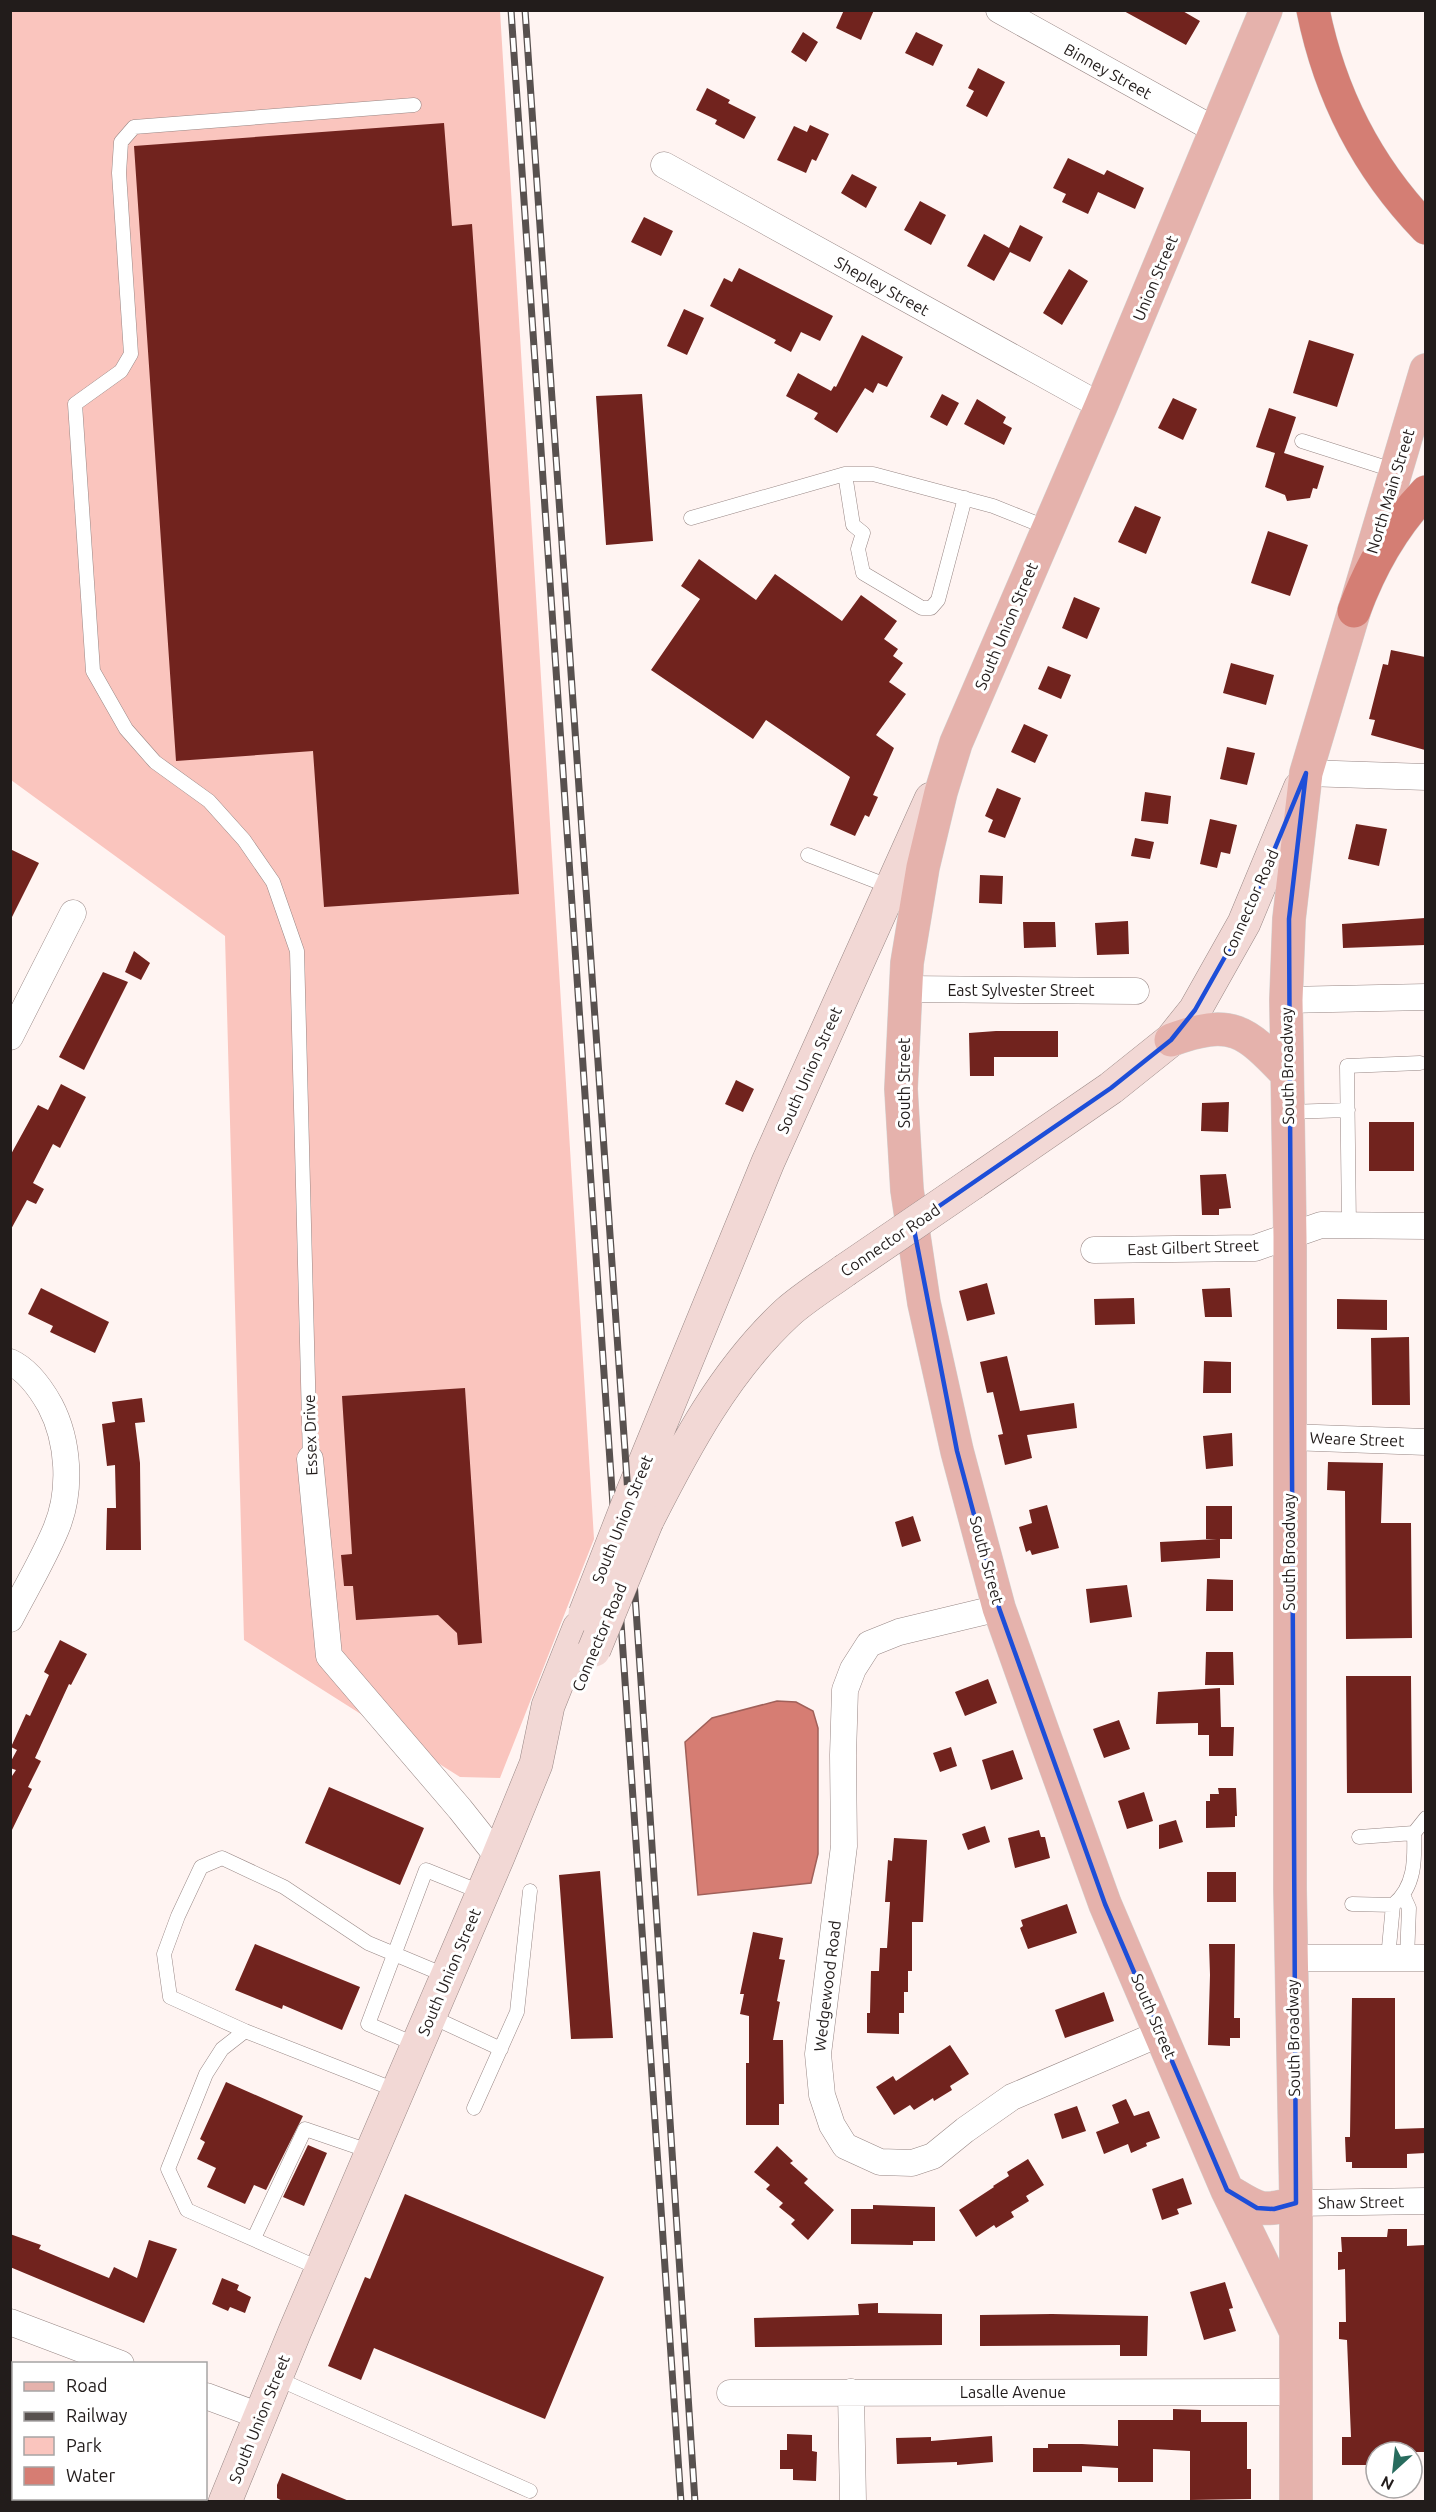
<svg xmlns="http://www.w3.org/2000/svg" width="1436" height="2512" font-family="Ubuntu,sans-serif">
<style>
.green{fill:#fac5be}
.water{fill:#d67d73;stroke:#a06059;stroke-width:1.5}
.building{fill:#71231e}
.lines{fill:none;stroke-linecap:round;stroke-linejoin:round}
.lane-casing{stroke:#988785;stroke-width:15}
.street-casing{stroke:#988785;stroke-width:27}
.secondary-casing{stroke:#988785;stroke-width:34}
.primary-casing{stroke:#d3d2d1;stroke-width:34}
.highway-casing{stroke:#d3d2d1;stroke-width:34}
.lane{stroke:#fff;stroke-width:14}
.street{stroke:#fff;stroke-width:26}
.secondary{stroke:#f2d8d5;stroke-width:33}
.primary{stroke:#e5b2ac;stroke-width:33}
.highway{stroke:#d47e74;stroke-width:33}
.rail-casing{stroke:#58514f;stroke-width:7}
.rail{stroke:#fff;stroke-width:4.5;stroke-dasharray:14;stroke-linecap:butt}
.secondary-bridge-casing{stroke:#988785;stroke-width:34;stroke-linecap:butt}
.secondary-bridge{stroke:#f2d8d5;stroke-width:33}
.marked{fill:none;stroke:#1d4ed8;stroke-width:4.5;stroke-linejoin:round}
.labels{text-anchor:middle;stroke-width:6;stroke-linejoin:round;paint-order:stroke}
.street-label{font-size:16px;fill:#221c1b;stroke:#fff}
</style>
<rect width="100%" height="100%" fill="#fff4f2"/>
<path class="green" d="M11 11H500L594 1539 500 1778 460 1777 244 1640 225 936 11 780Z"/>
<path class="water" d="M777 1701 796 1702 813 1711 818 1728V1854L811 1883 698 1895 685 1742 712 1718Z"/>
<path class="building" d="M844 10H874L861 40 836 28Z
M1122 10H1181L1200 21 1186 45Z
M803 32 818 42 806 62 791 52Z
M916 32 943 45 933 66 905 53Z
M978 68 1005 82 987 117 966 106 974 91 968 88Z
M707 88 730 100 728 103 756 117 744 139 715 124 717 120 696 110Z
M444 123 452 226 472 224 519 894 324 907 313 751 176 761 134 146Z
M810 125 829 134 816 161 812 159 806 173 777 160 794 126 807 132Z
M1068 158 1104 175 1107 170 1144 188 1135 209 1098 192 1088 214 1062 202 1066 194 1053 188Z
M852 174 877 187 866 208 841 193Z
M920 201 946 215 931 245 904 230Z
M644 217 673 231 661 256 631 242Z
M1020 225 1043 237 1030 262 1010 252 994 281 967 266 984 234 1009 248Z
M739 268 833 316 820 341 801 332 791 352 774 343 776 340 710 306 724 278 732 282Z
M1069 269 1088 281 1062 325 1043 313Z
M684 309 704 318 687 355 667 346Z
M862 335 903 357 887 387 878 383 873 393 865 388 837 433 814 419 818 413 786 396 798 373 831 391 834 386 836 387Z
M1309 340 1354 354 1337 407 1293 393Z
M642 394 653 541 606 545 596 396Z
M942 394 959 403 947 426 930 417Z
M1173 398 1197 409 1183 440 1158 428Z
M977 399 1006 417 1003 423 1012 428 1004 445 964 424Z
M1269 408 1296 417 1284 453 1324 466 1317 489 1313 488 1310 498 1287 501 1285 495 1265 487 1275 453 1256 447Z
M1135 506 1161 517 1146 554 1118 542Z
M1268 531 1308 545 1290 596 1251 583Z
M699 559 756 600 775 574 842 621 861 595 897 621 884 639 898 649 893 656 903 663 889 682 906 694 876 735 894 748 873 795 878 797 869 817 865 815 855 836 830 825 850 777 766 720 753 739 651 670 700 599 681 586Z
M1074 597 1100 608 1087 639 1062 628Z
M1391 650 1425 657V750L1371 735 1375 720 1369 719 1383 664 1388 665Z
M1231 663 1274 675 1266 705 1223 693Z
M1048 666 1071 675 1061 699 1038 689Z
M1024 724 1048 735 1035 763 1011 752Z
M1227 747 1255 753 1247 785 1220 779Z
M997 788 1021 798 1005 838 988 832 993 820 985 816Z
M1145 792 1171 796 1168 824 1141 821Z
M1210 819 1237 825 1230 854 1221 852 1217 868 1200 864Z
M1356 824 1387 829 1379 866 1348 859Z
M1135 838 1154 842 1150 859 1131 856Z
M10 849 39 863 10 921Z
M980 875 1003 876 1002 904 979 903Z
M1425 918V945L1343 948 1342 924Z
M1128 921 1129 954 1097 955 1095 923Z
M1023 922H1055L1056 947 1024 948Z
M134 951 150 963 141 980 125 972Z
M103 972 128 982 84 1070 59 1057Z
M996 1031H1058V1057H994V1076H970L969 1033Z
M736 1080 754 1089 743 1112 725 1104Z
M61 1084 86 1097 60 1148 53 1144 33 1183 44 1189 36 1204 27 1200 10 1231V1156L38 1105 48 1110Z
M1229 1102 1228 1132 1201 1131 1202 1103Z
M1369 1122H1414V1171H1369Z
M1226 1174 1231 1208 1219 1209V1215H1202L1200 1175Z
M987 1283 995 1314 967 1321 959 1291Z
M41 1288 109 1322 95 1353 50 1332 53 1326 28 1314Z
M1230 1288 1232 1317H1205L1202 1289Z
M1134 1298 1135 1324 1095 1325 1094 1299Z
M1337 1299 1387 1300V1330L1337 1329Z
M1409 1337 1410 1405H1372L1371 1338Z
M1007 1356 1020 1411 1074 1403 1077 1428 1027 1435 1032 1458 1005 1465 998 1435 1003 1434 993 1392 987 1393 980 1362Z
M1204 1361 1231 1362V1393H1203Z
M465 1388 482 1643 458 1645 457 1633 438 1615 356 1620 353 1586H344L341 1555 352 1554 342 1396Z
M142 1398 145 1422 135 1423 140 1463 141 1550H106L107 1508H116L115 1465 107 1466 102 1424 115 1422 112 1402Z
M1232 1433 1233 1466 1206 1469 1203 1436Z
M1328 1462 1383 1463 1381 1523H1411L1412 1638 1346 1639 1345 1491 1327 1490Z
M1047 1505 1059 1548 1032 1555 1030 1550 1026 1552 1019 1527 1032 1523 1029 1510Z
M1206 1506H1232V1539H1220V1558L1161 1562 1160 1542 1217 1539H1206Z
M913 1516 921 1541 902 1547 895 1522Z
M1207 1579 1233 1580V1611H1206Z
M1127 1585 1132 1617 1090 1623 1086 1589Z
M60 1640 87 1654 71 1685 69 1684 35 1758 41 1761 28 1787 32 1789 10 1834V1779L16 1770 10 1768V1763L17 1750 11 1747 26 1714 30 1716 49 1675 44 1672Z
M1206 1652H1233L1234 1685H1205Z
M1346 1676H1411L1412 1793H1347Z
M988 1679 997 1703 965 1716 955 1692Z
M1220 1688 1221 1727H1234L1233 1756H1209V1735H1198V1723L1156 1724 1158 1692Z
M1119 1720 1130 1749 1104 1758 1093 1729Z
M951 1747 957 1766 940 1772 933 1753Z
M1013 1750 1023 1779 991 1790 982 1760Z
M329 1787 424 1828 400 1885 305 1843Z
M1218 1788H1236L1237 1816H1235V1827L1206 1828V1801H1210V1794H1219Z
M1144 1792 1153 1821 1127 1829 1118 1801Z
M1176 1820 1183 1842 1159 1849V1825Z
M985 1826 990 1842 968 1850 962 1834Z
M1039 1830 1041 1837H1045L1050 1858 1015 1868 1008 1838Z
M894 1838 927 1840 923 1922H912V1971H908V1992H904V2013H899V2034L867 2033V2013H870L871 1971H879L880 1948H887L890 1902H885L888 1860 892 1861Z
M600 1871 613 2038 571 2039 559 1875Z
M1207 1872H1236V1902H1207Z
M1067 1904 1077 1933 1028 1949 1020 1928 1023 1926 1021 1920Z
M753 1932 783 1938 779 1959 785 1960 777 2001 780 2002 773 2040H783L784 2104H779V2125H746V2063H749V2016L740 2014 744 1994H740Z
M255 1944 360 1987 342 2030 283 2005 282 2009 235 1990Z
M1209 1944H1235L1234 2018H1240V2038H1230V2046L1208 2045 1210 1975Z
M1104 1992 1114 2021 1065 2038 1055 2010Z
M1352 1998H1395V2129L1425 2128V2153L1407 2154V2168H1352V2162H1346L1345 2137H1350Z
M950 2045 969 2074 950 2086 952 2090 934 2101 933 2098 914 2110 910 2105 894 2115 876 2087 893 2076 896 2081Z
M226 2082 303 2116 266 2190 254 2185 245 2204 207 2187 216 2168 197 2159 205 2142 200 2139Z
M1126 2099 1134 2116 1149 2111 1160 2138 1146 2143 1147 2146 1131 2153 1128 2144 1104 2154 1096 2132 1119 2123 1112 2105Z
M1077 2106 1086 2131 1062 2139 1054 2114Z
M308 2145 327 2153 304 2206 283 2197Z
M777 2146 793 2161 790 2163 808 2179 804 2183 834 2210 808 2240 791 2224 795 2220 779 2207 783 2203 766 2189 770 2185 754 2172Z
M1028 2159 1044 2185 1026 2196 1029 2201 1011 2212 1014 2217 996 2228 994 2225 976 2237 959 2210 994 2187 993 2186 1009 2176 1007 2172Z
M1183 2178 1192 2204 1177 2209 1179 2214 1162 2220 1152 2189Z
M405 2194 604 2277 545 2419 374 2348 361 2380 328 2366 365 2277 370 2279Z
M873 2205 935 2207V2241H913V2245L851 2244V2209H873Z
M1388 2229H1407V2246L1425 2245V2452H1376V2465H1342V2437H1351L1347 2340 1339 2339V2322H1346L1345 2269 1338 2270V2252H1342L1341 2237H1387Z
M10 2234 41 2245 39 2249 109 2278 114 2267 137 2278 149 2240 177 2249 144 2323 10 2267Z
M222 2278 239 2285 237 2290 251 2297 245 2313 230 2307 228 2311 212 2304Z
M1225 2282 1233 2308 1229 2309 1236 2331 1204 2340 1190 2292Z
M878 2303V2313L942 2314V2345L755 2347 754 2318 859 2315 858 2304Z
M1052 2314 1148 2316 1147 2356H1120V2345L980 2346V2315Z
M1173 2409 1201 2410V2422H1247V2469H1251V2499L1190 2500V2451L1153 2449V2482H1118V2468L1082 2466V2472H1033V2448H1048V2444H1082L1118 2446V2420H1173Z
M787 2434 812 2435V2451L817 2452 816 2481 793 2480V2469H780V2450H787Z
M992 2436 993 2462 957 2465V2462L897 2464 896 2438 931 2437V2441Z
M282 2473 349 2501V2502H284L277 2498V2485Z"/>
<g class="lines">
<g class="lane-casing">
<path id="lane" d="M1302 441 1396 471
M845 474 853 525 863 533 858 549 863 573 922 608H931L938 600 965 498
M691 518 845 474H873L993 506 1048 528
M808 855 891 887
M1288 1112 1348 1110
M1349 1226 1347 1066 1420 1063
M310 1459 297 951 273 882 244 840 209 801 155 762 126 729 93 671 75 404 121 371 131 354 119 173 121 142 134 127 414 105
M1359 1837 1414 1833 1426 1818
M1404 1897 1409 1908 1407 1958
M1352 1904 1393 1905
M1388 1958 1393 1905C1415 1887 1415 1860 1414 1833
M430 2016 501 2049
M245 2031 170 1997 164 1954 178 1916 201 1867 222 1858 284 1887 368 1943 447 1976
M417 2045 368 2024 426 1870 483 1893
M474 2108 517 2012 530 1891
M254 2238 305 2129 372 2152
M321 2269 187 2210 168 2169 206 2074 222 2049 245 2031 398 2091
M276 2378 530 2491"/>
</g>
<g class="street-casing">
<path id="street" d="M999 10 1217 131
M664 165 1101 406
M1306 773 1426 777
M906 989 1136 991
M1286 1000 1426 997
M10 1037 73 913
M1094 1250 1255 1248 1321 1225 1426 1226
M10 1362C28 1370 41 1389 50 1405 69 1441 72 1491 56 1529 43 1560 25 1590 10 1619
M1289 1437 1426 1442
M310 1459 329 1656 460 1809 498 1857
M999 1608 899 1632 869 1644 853 1669 845 1690 843 1755 844 1846 818 2054 822 2095 832 2125 845 2146 880 2162 912 2163 933 2156 965 2130 1012 2097 1161 2033
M1291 1958H1426
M1296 2203 1426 2201
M10 2322 121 2364
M851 2392 853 2502
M730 2393 1297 2392
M206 2396 260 2416"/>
</g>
<g class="secondary-casing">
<path id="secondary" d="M973 1183 1111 1088 1171 1040 1195 1010 1244 923 1300 788
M629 1501 768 1162 931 799
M647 1521C685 1446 725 1370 788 1312 805 1297 826 1284 844 1271
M225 2502 295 2331 498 1857 536 1764 548 1706 579 1628"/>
</g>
<g class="primary-casing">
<path id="primary" d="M1266 10 1101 406 956 743 941 792 923 867 907 963 901 1089 907 1190 924 1303 957 1451 999 1608 1043 1732 1105 1904 1227 2190 1296 2332
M1171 1040C1232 1018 1245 1030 1287 1074
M1227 2190C1259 2209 1259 2213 1296 2203
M1296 2502V2203L1290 1889V1237L1286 1000 1289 919 1306 773 1426 370"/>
</g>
<g class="highway-casing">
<path id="highway" d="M1313 10C1330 94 1366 166 1426 228
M1354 611C1370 568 1394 525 1426 492"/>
</g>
<use href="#lane" class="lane"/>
<use href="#street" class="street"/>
<use href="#secondary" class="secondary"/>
<use href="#primary" class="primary"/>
<use href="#highway" class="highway"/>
<g class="rail-casing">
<path id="rail" d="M511 10 681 2502
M525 10 645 1739 695 2502"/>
</g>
<use href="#rail" class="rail"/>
<g class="secondary-bridge-casing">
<path id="secondary-bridge" d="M844 1271 973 1183
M585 1614 629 1501
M594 1650 647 1521"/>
</g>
<use href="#secondary-bridge" class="secondary-bridge"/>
</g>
<path class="marked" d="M1306 773 1289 919 1296 2203 1274 2209 1257 2208 1227 2190 1105 1904 999 1608 957 1451 913 1224 1111 1088 1171 1040 1195 1010 1244 923Z"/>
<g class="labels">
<g class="street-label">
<text transform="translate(1108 71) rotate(29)" y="6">Binney Street</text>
<text transform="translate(1155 278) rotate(-67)" y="6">Union Street</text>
<text transform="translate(882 286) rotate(29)" y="6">Shepley Street</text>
<text transform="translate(1390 491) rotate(-73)" y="6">North Main Street</text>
<text transform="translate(1006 626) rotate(-67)" y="6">South Union Street</text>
<text transform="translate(1250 903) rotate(-66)" y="6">Connector Road</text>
<text x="1021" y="996">East Sylvester Street</text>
<text transform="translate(1287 1066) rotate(-91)" y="6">South Broadway</text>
<text transform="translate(809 1070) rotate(-66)" y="6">South Union Street</text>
<text transform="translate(904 1083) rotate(-90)" y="6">South Street</text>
<text transform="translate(890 1240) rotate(-34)" y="6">Connector Road</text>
<text transform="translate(1193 1247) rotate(-2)" y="6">East Gilbert Street</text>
<text transform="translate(310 1435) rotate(-92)" y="6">Essex Drive</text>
<text transform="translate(1357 1439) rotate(2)" y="6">Weare Street</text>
<text transform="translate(622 1519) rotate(-68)" y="6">South Union Street</text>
<text transform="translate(1289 1552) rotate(-90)" y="6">South Broadway</text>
<text transform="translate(987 1560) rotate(75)" y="6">South Street</text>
<text transform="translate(599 1637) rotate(-67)" y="6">Connector Road</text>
<text transform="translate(449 1972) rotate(-67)" y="6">South Union Street</text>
<text transform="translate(827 1986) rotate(-83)" y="6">Wedgewood Road</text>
<text transform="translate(1154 2016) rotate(67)" y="6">South Street</text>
<text transform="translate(1293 2038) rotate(-91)" y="6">South Broadway</text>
<text transform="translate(1361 2202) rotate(-1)" y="6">Shaw Street</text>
<text x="1013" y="2398">Lasalle Avenue</text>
<text transform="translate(259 2419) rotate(-68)" y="6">South Union Street</text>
</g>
</g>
<rect width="1436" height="2512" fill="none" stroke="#221c1b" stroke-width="24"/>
<rect x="12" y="2362" width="195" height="138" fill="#ffffff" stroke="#a7a4a4" stroke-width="1.5"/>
<rect x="24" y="2382" width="30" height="9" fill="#e5b2ac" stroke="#a7a4a4" stroke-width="1.5"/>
<text x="66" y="2392" font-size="18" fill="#221c1b">Road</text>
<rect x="24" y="2412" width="30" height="9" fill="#58514f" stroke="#a7a4a4" stroke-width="1.5"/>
<text x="66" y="2422" font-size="18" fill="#221c1b">Railway</text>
<rect x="24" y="2437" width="30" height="18" fill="#fac5be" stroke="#a7a4a4" stroke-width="1.5"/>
<text x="66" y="2452" font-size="18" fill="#221c1b">Park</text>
<rect x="24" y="2467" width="30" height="18" fill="#d67d73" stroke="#a7a4a4" stroke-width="1.5"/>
<text x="66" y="2482" font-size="18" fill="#221c1b">Water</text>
<g transform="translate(1394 2470) rotate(207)"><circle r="28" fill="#ffffff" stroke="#a7a4a4" stroke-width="1.5"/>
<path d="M0-4.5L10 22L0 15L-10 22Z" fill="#286c5e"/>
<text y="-9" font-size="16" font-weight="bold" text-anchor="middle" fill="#221c1b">N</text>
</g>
</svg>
